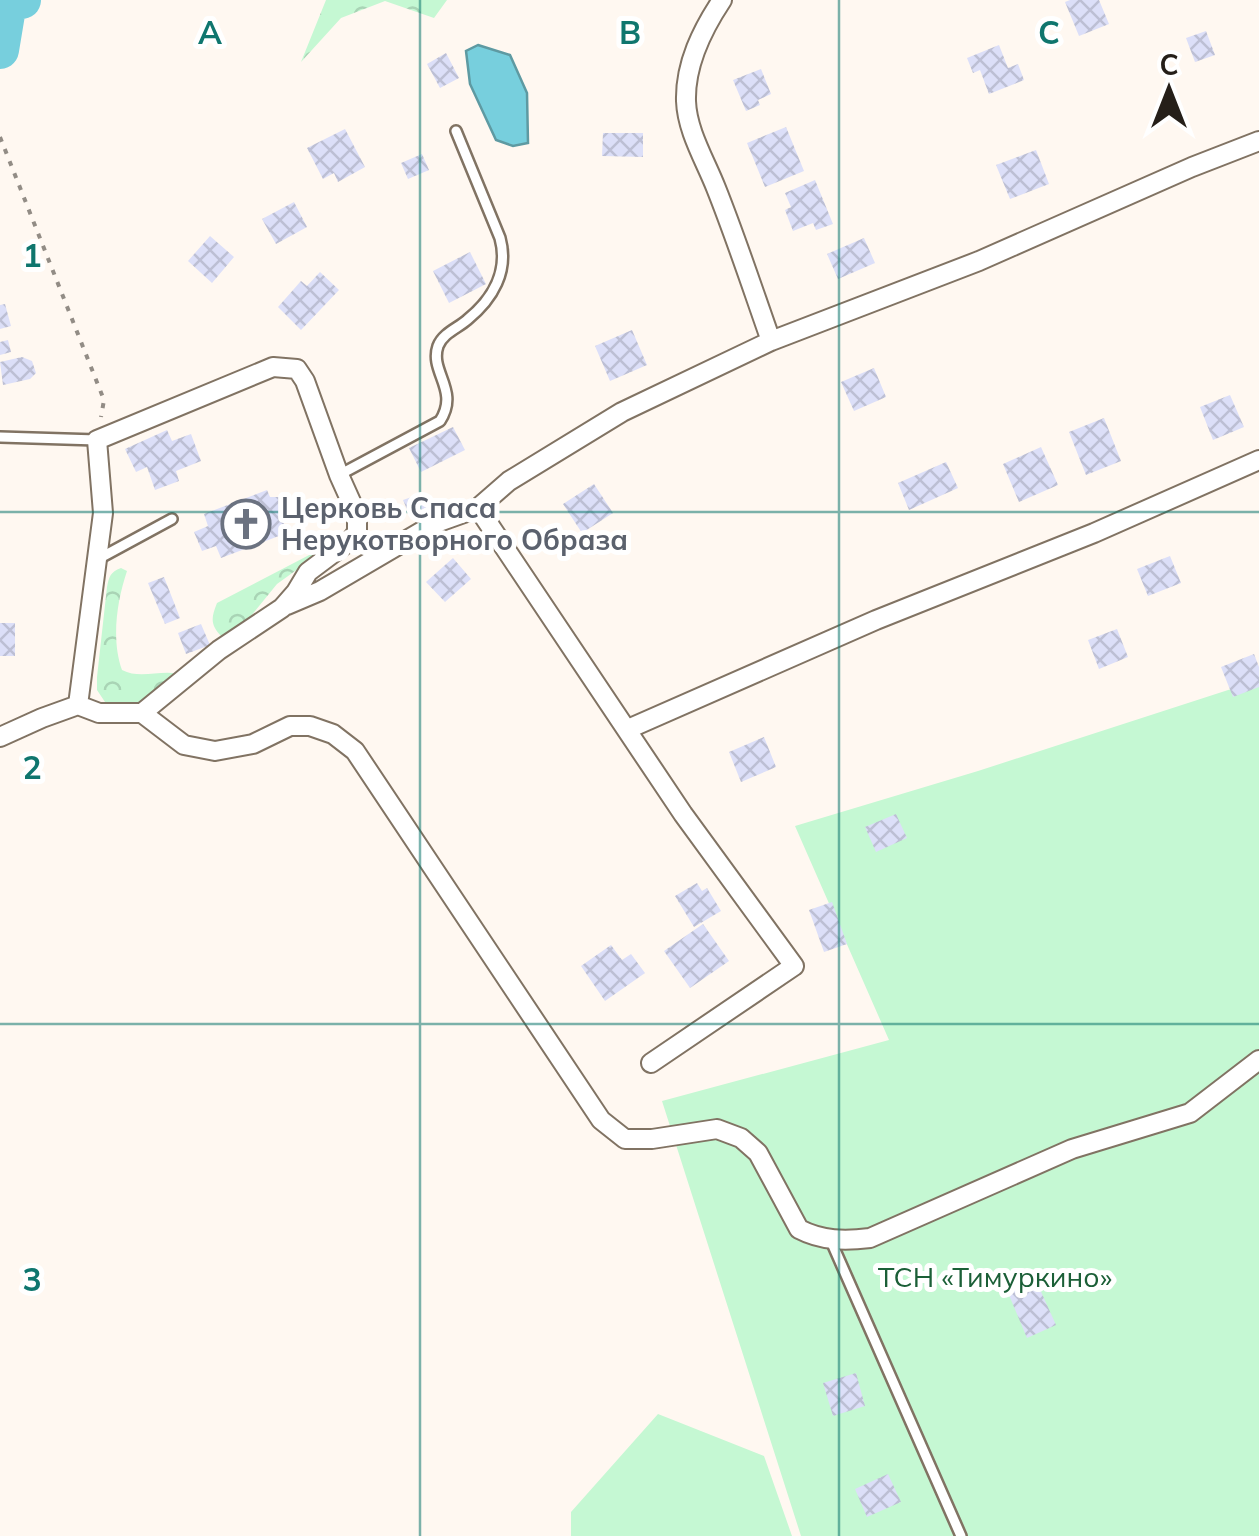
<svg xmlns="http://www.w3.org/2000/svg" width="1259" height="1536" viewBox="0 0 1259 1536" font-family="Mulish,sans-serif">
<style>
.green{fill:#c5f8d3}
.forest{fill:url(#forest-crowns)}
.water{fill:#77cfdd;stroke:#5e9aa2;stroke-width:2.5}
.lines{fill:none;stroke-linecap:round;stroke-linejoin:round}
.river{stroke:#77cfdd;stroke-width:38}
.building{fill:url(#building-cross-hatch)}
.service-casing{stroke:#817363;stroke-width:14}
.minor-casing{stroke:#817363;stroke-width:22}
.path{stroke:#928c85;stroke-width:4;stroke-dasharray:5 8;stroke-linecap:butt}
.service{stroke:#fff;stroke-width:9}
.minor{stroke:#fff;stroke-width:18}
.grid{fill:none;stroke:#0f766e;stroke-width:2.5;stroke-opacity:0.55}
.labels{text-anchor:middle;stroke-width:10;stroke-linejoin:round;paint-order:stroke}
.worship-label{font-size:28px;font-weight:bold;fill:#5b616d;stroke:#fff;text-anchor:start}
.park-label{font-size:28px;fill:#1b5f37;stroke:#fff}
.grid-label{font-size:32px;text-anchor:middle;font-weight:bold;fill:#0f766e;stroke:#fff;stroke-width:10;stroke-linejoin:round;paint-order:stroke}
</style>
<defs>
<pattern id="forest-crowns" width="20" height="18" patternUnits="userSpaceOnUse" patternTransform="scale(2.5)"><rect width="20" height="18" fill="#c5f8d3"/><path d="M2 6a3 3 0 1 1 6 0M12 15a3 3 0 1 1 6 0" fill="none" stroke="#a9d4b5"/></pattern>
<pattern id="building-cross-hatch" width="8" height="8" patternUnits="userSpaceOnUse" patternTransform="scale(2.5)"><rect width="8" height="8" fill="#dcdff8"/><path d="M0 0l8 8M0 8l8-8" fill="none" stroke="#bdbfd4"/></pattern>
</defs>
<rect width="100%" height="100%" fill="#fff8f1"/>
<!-- green -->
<path class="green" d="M1259 680V1536H801L662 1101 889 1040 795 826 978 771Z
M658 1414 764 1456 792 1536H571V1512Z"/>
<!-- forest -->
<path class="forest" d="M326 0H447L434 18 385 1 341 18 301 62Z
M338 540 277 584 238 632 222 637C210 625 211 618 217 603Z
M121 568 127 571C117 601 111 639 122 670 143 681 166 666 187 677L132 706 107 705 97 690V677L107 587C109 577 110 572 121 568Z"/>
<!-- water -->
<path class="water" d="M478 45 510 55 527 93 528 143 513 146 496 140 470 84 466 51Z"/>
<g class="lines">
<!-- river -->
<path class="river" d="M0 50 8 2 22 0"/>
</g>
<!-- building -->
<path class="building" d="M1070 0H1099L1109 24 1079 36 1065 2Z
M1206 31 1215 55 1195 62 1186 38Z
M999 45 1008 68 1018 64 1024 80 989 94 980 70 973 73 967 58Z
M446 53 459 78 440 88 427 64Z
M761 69 771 94 758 100 760 105 746 111 733 80Z
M786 127 804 171 765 187 747 143Z
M345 129 365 167 338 182 334 173 323 179 307 148Z
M603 133H643V157L602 156Z
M1036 150 1049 184 1010 199 996 165Z
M422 154 429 170 408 179 401 163Z
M815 180 833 224 816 230 813 223 793 231 785 210 791 207 785 193Z
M294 202 307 227 276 244 262 219Z
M210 236 234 257 212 283 188 261Z
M864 238 875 263 838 279 827 254Z
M470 252 486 284 449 303 433 271Z
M320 272 339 290 301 330 278 307 301 281 307 286Z
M5 304 11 326 0 329V305Z
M632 330 647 365 610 381 595 346Z
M8 340 11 352 0 355V342Z
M22 357 32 361 36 373 30 379 3 385 0 362Z
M874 368 886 397 854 411 841 382Z
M1230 395 1244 427 1213 440 1200 407Z
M1104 418 1121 461 1086 475 1069 432Z
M453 427 465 450 421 472 409 448Z
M167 430 172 441 191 434 201 461 176 471 179 481 155 490 147 467 136 472 125 449Z
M1041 447 1058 485 1019 502 1003 464Z
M946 462 958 488 909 510 898 483Z
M594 484 613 513 582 533 563 504Z
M267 490 270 497H283L291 505V517L281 526 284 534 221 558 216 546 202 551 194 532 208 526 204 514Z
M423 493 429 507 409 514 403 500Z
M1170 556 1181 583 1148 596 1137 569Z
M453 558 471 579 445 602 426 582Z
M164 577 180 618 165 624 148 583Z
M0 623H15V656H0Z
M201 624 210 645 186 654 178 633Z
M1117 629 1128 657 1099 669 1088 640Z
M1254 654 1259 667V687L1233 697 1221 667Z
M764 737 776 767 741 782 729 752Z
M896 814 907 838 876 852 865 827Z
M697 883 702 891 707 888 721 911 694 927 675 896Z
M832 902 847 944 824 952 809 910Z
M703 924 729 961 690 988 664 951Z
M611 945 622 960 631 954 645 973 605 1001 581 966Z
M1034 1276 1056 1325 1027 1338 1006 1288Z
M856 1373 865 1406 833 1416 823 1383Z
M888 1474 901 1502 867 1517 855 1489Z"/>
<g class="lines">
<!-- service casing -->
<g class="service-casing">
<path id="service" d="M0 437 97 440
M339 475 440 421C460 390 429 372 438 346 443 333 458 328 467 320 493 299 509 271 500 238L456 131
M100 558 172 519
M831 1241 961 1536"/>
</g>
<!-- minor casing -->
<g class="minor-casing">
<path id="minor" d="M722 0C702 30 685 64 686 101 687 131 705 160 716 188 736 238 753 290 771 341
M478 508 683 814 794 966 651 1063
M287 605 320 591 436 523 478 508 509 481 622 412 771 341 979 261 1192 167 1259 141
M142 713 184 745 215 751 253 744 290 726H310L333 734 355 751 601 1120 625 1139H652L717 1129 741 1138 758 1153 799 1229C822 1241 845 1241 870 1238L1072 1149 1190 1113 1259 1060
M628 729 876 620 1094 533 1259 460
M0 737 42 718 78 705 99 713H142L219 650 282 608 296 592 308 572 352 539 357 532V515L339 475 305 381 297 369 273 367 97 440 103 513 78 705"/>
</g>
<!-- path -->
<path class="path" d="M0 137 104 400 101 417"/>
<!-- service -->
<use href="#service" class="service"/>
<!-- minor -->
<use href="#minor" class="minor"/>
</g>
<!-- grid -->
<path class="grid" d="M420 0V1536M839 0V1536M0 512H1259M0 1024H1259"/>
<!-- icons -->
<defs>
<g id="church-ring" transform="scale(2.5)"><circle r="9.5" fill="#fff" stroke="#6b7280" stroke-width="1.5"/><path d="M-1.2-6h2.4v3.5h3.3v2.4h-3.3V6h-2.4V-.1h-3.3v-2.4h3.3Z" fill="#6b7280"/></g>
</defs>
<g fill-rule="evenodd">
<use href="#church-ring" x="246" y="524"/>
</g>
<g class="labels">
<!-- worship labels -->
<g class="worship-label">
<text x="281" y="518">Церковь Спаса<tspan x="281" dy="32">Нерукотворного Образа</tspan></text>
</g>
<!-- park labels -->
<g class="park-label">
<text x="995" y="1287">ТСН «Тимуркино»</text>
</g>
</g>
<g class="grid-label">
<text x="210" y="44">A</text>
<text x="630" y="44">B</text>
<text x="1049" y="44">C</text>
<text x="32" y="267">1</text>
<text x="32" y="779">2</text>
<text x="32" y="1291">3</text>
</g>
<!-- north arrow -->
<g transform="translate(1169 90)" stroke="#ffffff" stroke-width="8" paint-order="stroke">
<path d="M0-8L18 38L0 25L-18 38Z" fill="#251f19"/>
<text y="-15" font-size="28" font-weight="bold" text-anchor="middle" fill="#251f19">С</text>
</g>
</svg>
